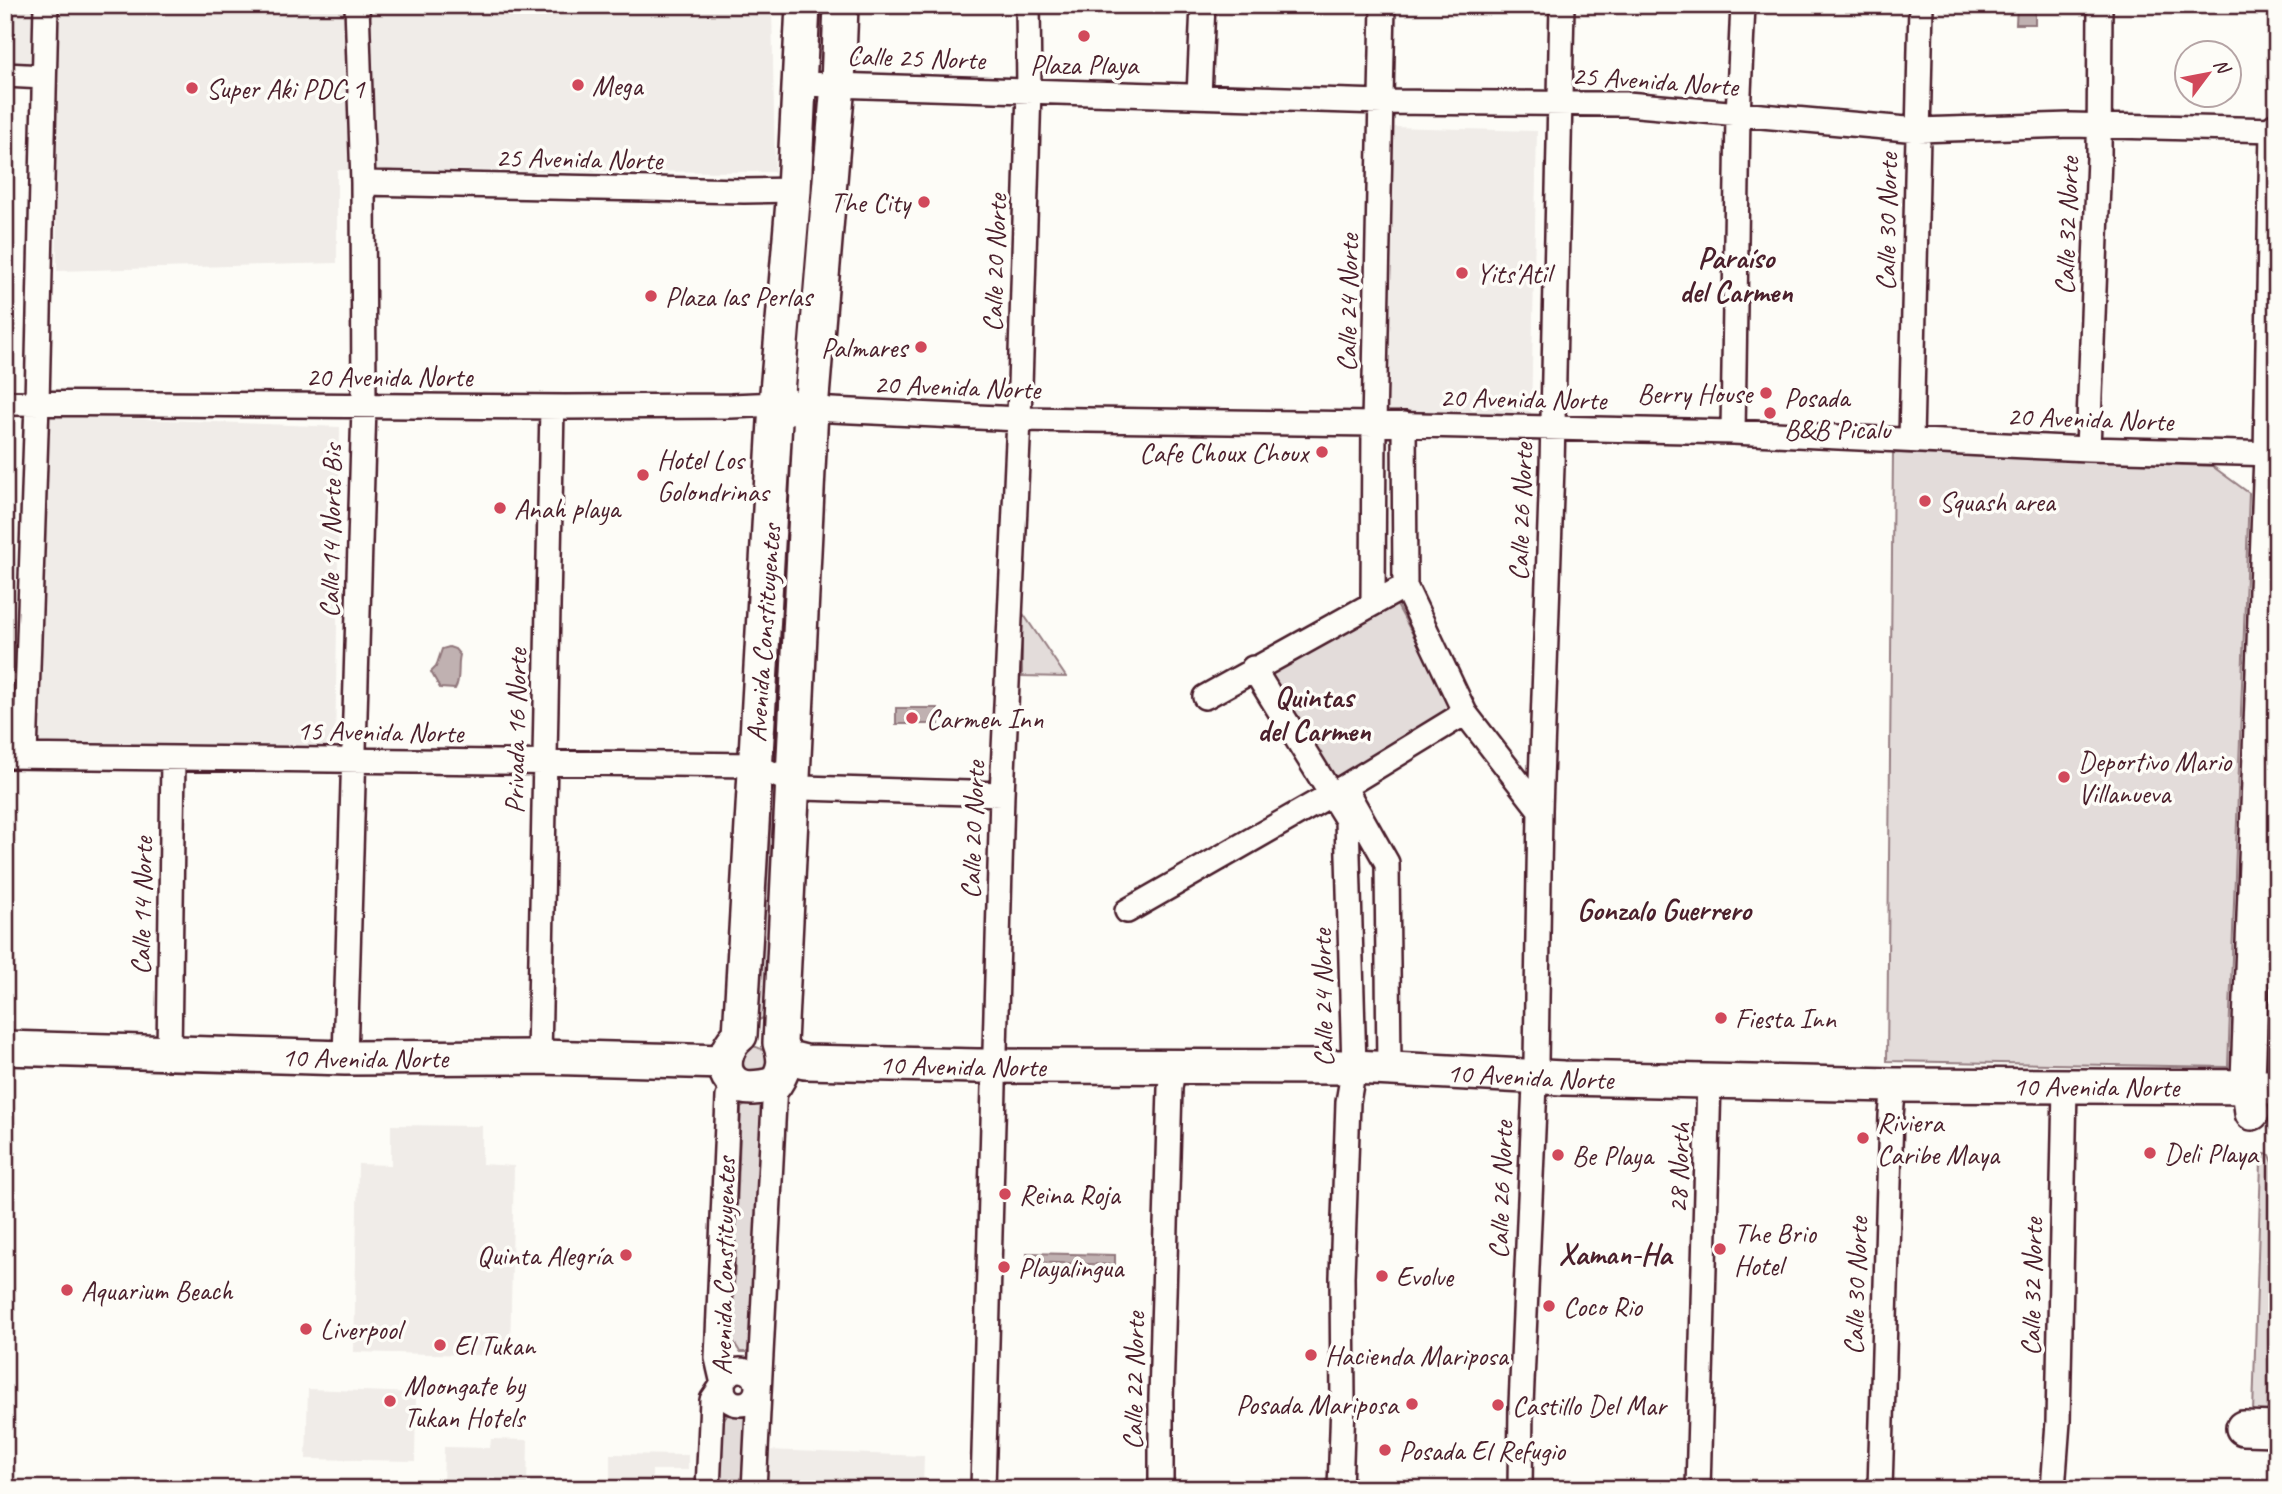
<svg xmlns="http://www.w3.org/2000/svg" width="2282" height="1494" viewBox="0 0 2282 1494" font-family="Caveat,sans-serif">
<style>
.built{fill:#f0ece8}
.green{fill:#e3dcda;stroke:#967e82;stroke-width:2}
.water{fill:#c0b1b1;stroke:#91777b;stroke-width:2}
.lines{fill:none;stroke-linecap:round;stroke-linejoin:round}
.street-casing{stroke:#4a1f2b;stroke-width:28}
.secondary-casing{stroke:#4a1f2b;stroke-width:38}
.street{stroke:#fdfcf7;stroke-width:23}
.secondary{stroke:#fdfcf7;stroke-width:33}
.poi-dot{fill:#d1495b;stroke:#fdfcf7;stroke-width:2.5}
.labels{text-anchor:middle;stroke-width:7;stroke-linejoin:round;paint-order:stroke}
.street-label{font-size:28px;fill:#4a1f2b;stroke:#fdfcf7}
.poi-label{font-size:28px;fill:#4a1f2b;stroke:#fdfcf7;text-anchor:start}
.neighbourhood-label{font-size:30px;font-weight:bold;fill:#4a1f2b;stroke:#fdfcf7}
</style>
<rect width="100%" height="100%" fill="#fdfcf7"/>
<filter id="ink" filterUnits="userSpaceOnUse"><feTurbulence type="fractalNoise" baseFrequency=".0143" numOctaves="2"/><feDisplacementMap in="SourceGraphic" scale="14" xChannelSelector="R" yChannelSelector="G"/><feConvolveMatrix kernelMatrix="1 2 1 2 8 2 1 2 1" color-interpolation-filters="sRGB"/></filter>
<g filter="url(#ink)">
<!-- built -->
<path class="built" d="M5 5H772L775 172 337 170V263L57 271 54 64 5 61Z
M1392 127 1537 131 1531 416 1386 412Z
M45 415 340 427 335 754 34 748Z
M391 1125 482 1126V1164L514 1166 510 1356 354 1352 358 1164 391 1165Z
M308 1389 416 1393 415 1461 306 1459Z
M491 1439 528 1440 527 1489H443L444 1447 490 1448Z
M767 1450 924 1456 923 1489H766Z
M610 1454 688 1455V1470H652V1489H610Z"/>
<!-- green -->
<path class="green" d="M818 101 827 108 802 384 795 389 787 383 813 107Z
M794 423 784 744 776 757 769 746 787 431Z
M1893 453 2212 466 2249 493 2228 1067 1887 1061Z
M1393 598 1455 711 1333 783 1268 668Z
M1022 612 1066 677 1022 676Z
M2271 766 2277 768V830L2268 1082H2260Z
M776 788 767 1016 759 1020 754 1016 766 798Z
M751 1046C771 1048 774 1067 757 1076L740 1068 743 1050Z
M750 1101H759L764 1111 755 1337 749 1352H740L732 1339 741 1108Z
M2265 1154 2270 1155 2274 1165 2272 1414 2253 1413 2261 1162Z
M730 1412 746 1417 742 1489H719L721 1422Z"/>
<!-- water -->
<path class="water" d="M2017 5H2035V24H2016Z
M449 647 455 649 460 655C457 666 461 680 455 689L440 688 431 672 436 667 442 649Z
M896 708H938L939 724H896Z
M1027 1253 1115 1255V1265L1027 1262Z"/>
<g class="lines">
<!-- street casing -->
<g class="street-casing">
<path id="street" d="M5 75 44 77
M801 84 1382 102 1627 104 1918 130 2071 125 2277 130
M1199 96 1203 5
M363 183 744 191 794 190
M5 403 565 407 731 406 776 404 789 400
M797 413 811 409 1019 419 1374 424 1733 432 2088 449 2277 454
M1404 424 1405 586 1465 713 1540 810
M1733 432 1738 115 1743 5
M1911 440 1921 5
M2088 449 2099 157 2100 5
M1373 602 1374 424 1383 5
M1253 668 1347 820 1354 1067 1348 1102 1342 1277 1343 1403 1340 1489
M1205 697 1405 586
M5 756 755 765 803 788 1002 794
M25 756 37 403 46 5
M1348 794 1387 863 1389 1068
M1127 911 1344 787 1465 713
M169 1054 173 759
M539 1057 552 407
M345 1058 364 406 363 183 357 5
M723 1387a17 17 0 1 1 34 0a17 17 0 1 1-34 0Z
M708 1489 712 1400 723 1384 717 1358 727 1124 728 1097 736 1084
M754 1489 775 1084
M983 1489 1002 794 1019 419 1029 90 1028 5
M1161 1489V1398L1170 1088 1174 1066
M1520 1489 1521 1405 1536 1062 1540 810 1552 466 1562 5
M1698 1489 1709 1081
M1880 1489 1891 1115 1894 1085
M2053 1489 2058 1422 2065 1087"/>
</g>
<!-- secondary casing -->
<g class="secondary-casing">
<g id="secondary">
<path d="M803 5 794 190 776 404 740 1035C726 1046 717 1072 736 1084 747 1091 763 1087 775 1084 785 1069 786 1060 780 1043L811 409 838 84 841 5"/>
<path id="s1" d="M5 1048 345 1058 539 1057 725 1062"/>
<path id="s2" d="M785 1057 805 1062 977 1066 1354 1067 1563 1078 1894 1085 2277 1087"/>
<path d="M2252 1113 2248 1079 2271 454 2277 130"/>
<path d="M2243 1428 2277 1429"/>
</g>
</g>
<!-- street -->
<use href="#street" class="street"/>
<!-- secondary -->
<use href="#secondary" class="secondary"/>
</g>
</g>
<!-- markers -->
<g class="poi-dot">
<circle cx="1084" cy="36" r="7"/>
<circle cx="578" cy="85" r="7"/>
<circle cx="192" cy="88" r="7"/>
<circle cx="924" cy="202" r="7"/>
<circle cx="1462" cy="273" r="7"/>
<circle cx="651" cy="296" r="7"/>
<circle cx="921" cy="347" r="7"/>
<circle cx="1766" cy="393" r="7"/>
<circle cx="1770" cy="413" r="7"/>
<circle cx="1322" cy="452" r="7"/>
<circle cx="643" cy="475" r="7"/>
<circle cx="1925" cy="501" r="7"/>
<circle cx="500" cy="508" r="7"/>
<circle cx="912" cy="718" r="7"/>
<circle cx="2064" cy="777" r="7"/>
<circle cx="1721" cy="1018" r="7"/>
<circle cx="1863" cy="1138" r="7"/>
<circle cx="2150" cy="1153" r="7"/>
<circle cx="1558" cy="1155" r="7"/>
<circle cx="1005" cy="1194" r="7"/>
<circle cx="1720" cy="1249" r="7"/>
<circle cx="626" cy="1255" r="7"/>
<circle cx="1004" cy="1267" r="7"/>
<circle cx="1382" cy="1276" r="7"/>
<circle cx="67" cy="1290" r="7"/>
<circle cx="1549" cy="1306" r="7"/>
<circle cx="306" cy="1329" r="7"/>
<circle cx="440" cy="1345" r="7"/>
<circle cx="1311" cy="1355" r="7"/>
<circle cx="390" cy="1401" r="7"/>
<circle cx="1412" cy="1404" r="7"/>
<circle cx="1498" cy="1405" r="7"/>
<circle cx="1385" cy="1450" r="7"/>
</g>
<g class="labels">
<!-- street labels -->
<g class="street-label">
<text transform="translate(916 57) rotate(2)" y="10">Calle 25 Norte</text>
<text transform="translate(1655 80) rotate(4)" y="10">25 Avenida Norte</text>
<text transform="translate(579 158) rotate(1)" y="10">25 Avenida Norte</text>
<text transform="translate(1886 222) rotate(-89)" y="10">Calle 30 Norte</text>
<text transform="translate(2066 226) rotate(-88)" y="10">Calle 32 Norte</text>
<text transform="translate(994 263) rotate(-88)" y="10">Calle 20 Norte</text>
<text transform="translate(1347 303) rotate(-89)" y="10">Calle 24 Norte</text>
<text x="389" y="386">20 Avenida Norte</text>
<text transform="translate(957 386) rotate(2)" y="10">20 Avenida Norte</text>
<text transform="translate(1523 398) rotate(1)" y="10">20 Avenida Norte</text>
<text transform="translate(2090 418) rotate(2)" y="10">20 Avenida Norte</text>
<text transform="translate(1520 512) rotate(-88)" y="10">Calle 26 Norte</text>
<text transform="translate(330 531) rotate(-89)" y="10">Calle 14 Norte Bis</text>
<text transform="translate(763 633) rotate(-86)" y="10">Avenida Constituyentes</text>
<text transform="translate(380 731) rotate(1)" y="10">15 Avenida Norte</text>
<text transform="translate(515 731) rotate(-89)" y="10">Privada 16 Norte</text>
<text transform="translate(972 830) rotate(-88)" y="10">Calle 20 Norte</text>
<text transform="translate(141 906) rotate(-89)" y="10">Calle 14 Norte</text>
<text transform="translate(1322 998) rotate(-91)" y="10">Calle 24 Norte</text>
<text dy="10" stroke="none"><textPath href="#s1" startOffset="360">10 Avenida Norte</textPath></text>
<text dy="10" stroke="none"><textPath href="#s2" startOffset="178">10 Avenida Norte</textPath></text>
<text dy="10" stroke="none"><textPath href="#s2" startOffset="746">10 Avenida Norte</textPath></text>
<text dy="10" stroke="none"><textPath href="#s2" startOffset="1312">10 Avenida Norte</textPath></text>
<text transform="translate(1678 1168) rotate(-88)" y="10">28 North</text>
<text transform="translate(1500 1190) rotate(-88)" y="10">Calle 26 Norte</text>
<text transform="translate(723 1266) rotate(-89)" y="10">Avenida Constituyentes</text>
<text transform="translate(1855 1286) rotate(-88)" y="10">Calle 30 Norte</text>
<text transform="translate(2031 1287) rotate(-89)" y="10">Calle 32 Norte</text>
<text transform="translate(1133 1381) rotate(-89)" y="10">Calle 22 Norte</text>
</g>
<!-- poi labels -->
<g class="poi-label">
<text x="1084" y="74" text-anchor="middle">Plaza Playa</text>
<text x="592" y="95">Mega</text>
<text x="206" y="98">Super Aki PDC 1</text>
<text x="910" y="212" text-anchor="end">The City</text>
<text x="1476" y="283">Yits'Atil</text>
<text x="665" y="306">Plaza las Perlas</text>
<text x="907" y="357" text-anchor="end">Palmares</text>
<text x="1752" y="403" text-anchor="end">Berry House</text>
<text x="1784" y="407">Posada<tspan x="1784" dy="32">B&amp;B Picalu</tspan></text>
<text x="1308" y="462" text-anchor="end">Cafe Choux Choux</text>
<text x="657" y="469">Hotel Los<tspan x="657" dy="32">Golondrinas</tspan></text>
<text x="1939" y="511">Squash area</text>
<text x="514" y="518">Anah playa</text>
<text x="926" y="728">Carmen Inn</text>
<text x="2078" y="771">Deportivo Mario<tspan x="2078" dy="32">Villanueva</tspan></text>
<text x="1735" y="1028">Fiesta Inn</text>
<text x="1877" y="1132">Riviera<tspan x="1877" dy="32">Caribe Maya</tspan></text>
<text x="2164" y="1163">Deli Playa</text>
<text x="1572" y="1165">Be Playa</text>
<text x="1019" y="1204">Reina Roja</text>
<text x="1734" y="1243">The Brio<tspan x="1734" dy="32">Hotel</tspan></text>
<text x="612" y="1265" text-anchor="end">Quinta Alegría</text>
<text x="1018" y="1277">Playalingua</text>
<text x="1396" y="1286">Evolve</text>
<text x="81" y="1300">Aquarium Beach</text>
<text x="1563" y="1316">Coco Rio</text>
<text x="320" y="1339">Liverpool</text>
<text x="454" y="1355">El Tukan</text>
<text x="1325" y="1365">Hacienda Mariposa</text>
<text x="404" y="1395">Moongate by<tspan x="404" dy="32">Tukan Hotels</tspan></text>
<text x="1398" y="1414" text-anchor="end">Posada Mariposa</text>
<text x="1512" y="1415">Castillo Del Mar</text>
<text x="1399" y="1460">Posada El Refugio</text>
</g>
<!-- neighbourhood labels -->
<g class="neighbourhood-label">
<text x="1736" y="268">Paraíso<tspan x="1736" dy="34">del Carmen</tspan></text>
<text x="1314" y="707">Quintas<tspan x="1314" dy="34">del Carmen</tspan></text>
<text x="1664" y="920">Gonzalo Guerrero</text>
<text x="1615" y="1264">Xaman-Ha</text>
</g>
</g>
<!-- margin -->
<rect width="2282" height="1494" fill="none" stroke="#fdfcf7" stroke-width="28"/>
<rect x="14" y="14" width="2254" height="1466" fill="none" stroke="#4a1f2b" stroke-width="2.5" filter="url(#ink)"/>
<!-- north arrow -->
<g transform="translate(2208 74) rotate(58)"><circle r="33" fill="#fdfcf7" stroke="#b5a4a5" stroke-width="2"/>
<path d="M0-5L12 26L0 18L-12 26Z" fill="#d1495b"/>
<text y="-10" font-size="19" font-weight="bold" text-anchor="middle" fill="#4a1f2b">N</text>
</g>
</svg>
